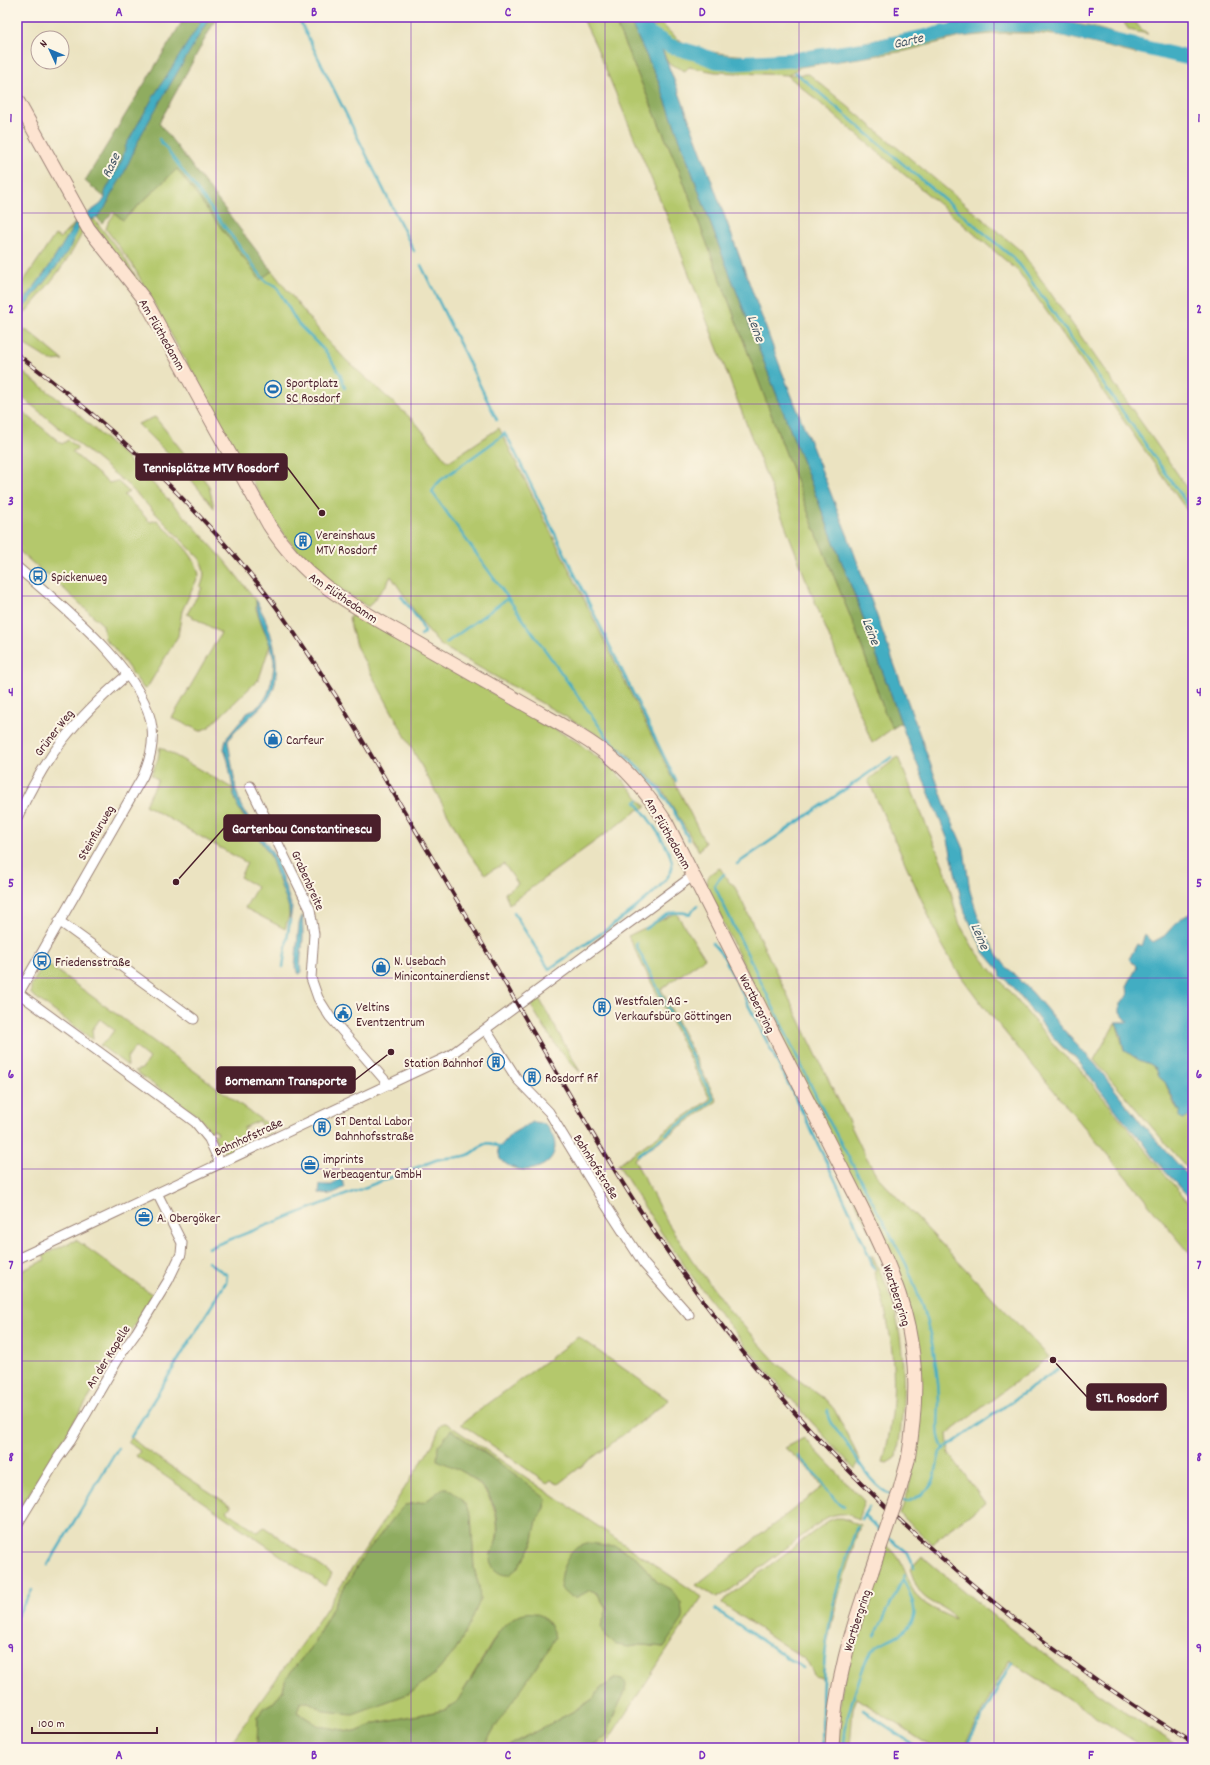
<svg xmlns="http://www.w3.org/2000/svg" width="1210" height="1765" viewBox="0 0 1210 1765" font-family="Dekko,sans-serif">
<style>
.green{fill:#b4c86c;stroke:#7f744c;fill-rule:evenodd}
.forest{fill:#8fac60;stroke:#6c6646}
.water{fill:#43adc2;stroke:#466676}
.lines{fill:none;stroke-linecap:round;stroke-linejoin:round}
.stream{stroke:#43adc2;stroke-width:2.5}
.river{stroke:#43adc2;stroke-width:15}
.minor-casing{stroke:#9a8176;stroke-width:11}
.secondary-casing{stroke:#9a8176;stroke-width:15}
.minor{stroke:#fff;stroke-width:9}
.secondary{stroke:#fde4d1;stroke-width:13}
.rail-casing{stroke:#4a1f2b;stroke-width:4}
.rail{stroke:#fcf5e5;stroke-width:2.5;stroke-dasharray:8;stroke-linecap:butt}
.secondary-bridge-casing{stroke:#9a8176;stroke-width:15;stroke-linecap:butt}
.secondary-bridge{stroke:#fde4d1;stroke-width:13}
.grid{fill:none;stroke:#7b2cbf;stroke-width:1;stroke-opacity:0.55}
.labels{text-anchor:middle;stroke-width:4;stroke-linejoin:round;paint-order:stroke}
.street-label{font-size:13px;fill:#4a1f2b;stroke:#fcf5e5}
.poi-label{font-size:13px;fill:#4a1f2b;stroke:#fcf5e5;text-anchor:start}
.water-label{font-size:14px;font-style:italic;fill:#475867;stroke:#fcf5e5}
.leader{fill:none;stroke:#4a1f2b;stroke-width:1.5}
.callout-dot{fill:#4a1f2b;stroke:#fcf5e5;stroke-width:1.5}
.callout{fill:#4a1f2b;stroke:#4a1f2b;stroke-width:1.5}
.callout-label{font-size:14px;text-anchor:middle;font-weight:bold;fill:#fff}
.neatline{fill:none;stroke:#7b2cbf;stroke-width:1.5}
.grid-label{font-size:13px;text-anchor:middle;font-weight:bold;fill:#7b2cbf}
</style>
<rect width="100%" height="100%" fill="#fcf5e5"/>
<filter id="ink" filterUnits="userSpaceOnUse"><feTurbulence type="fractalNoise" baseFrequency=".025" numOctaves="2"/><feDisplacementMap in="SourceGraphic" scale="8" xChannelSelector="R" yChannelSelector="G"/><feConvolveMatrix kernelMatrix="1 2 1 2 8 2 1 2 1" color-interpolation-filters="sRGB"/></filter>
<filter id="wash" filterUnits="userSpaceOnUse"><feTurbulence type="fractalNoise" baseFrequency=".012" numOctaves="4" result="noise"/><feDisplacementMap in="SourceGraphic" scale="16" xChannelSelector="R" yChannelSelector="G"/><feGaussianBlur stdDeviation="0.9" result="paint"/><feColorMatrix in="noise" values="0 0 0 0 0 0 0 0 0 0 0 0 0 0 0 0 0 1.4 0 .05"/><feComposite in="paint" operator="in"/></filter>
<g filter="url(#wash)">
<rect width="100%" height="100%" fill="#ebe3c1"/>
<!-- green -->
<path class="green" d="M582 17H613L680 172 811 520 855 628 885 713 893 728 872 743 805 577 666 214 596 46Z
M1120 17H1132L1139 27 1148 34 1129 30Z
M1014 19 1060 21 1092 27 1140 41 1136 54 1063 36 1034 33H1002L960 37 905 51 800 67 788 75 809 74 1021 251 1193 496V519L1018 271 787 75 715 72 689 67 685 71 668 63 653 27 662 24C670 32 678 41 688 45 758 72 861 41 933 29 960 24 987 21 1014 19Z
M177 169 260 279 272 271 325 338 347 361 416 423 448 462 499 428 705 843 699 851 662 789 622 749 440 645 428 631 391 576 387 584 368 607C327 581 303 562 275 522L132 264 106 229 108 223 115 213 123 220Z
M94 219 122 254 148 297 90 221Z
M77 221 49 267 24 301 17 307V291L55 235 60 238Z
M80 225 83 231C69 262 40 296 17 322V314L27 304Z
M17 325 32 334 63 360 51 361 17 340Z
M17 368 74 411 127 458 135 468 136 466 190 522 224 560 256 600V609L270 645 259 679 209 727 200 731 172 718 221 633 187 614 202 588 200 587C206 577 204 569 200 559L128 485 17 393Z
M17 407 62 444 68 440 78 448 72 452 109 483 117 481 129 492 124 495 126 497 150 522 157 520C172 536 195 552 199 575L182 611 178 636 147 688 144 689 114 648 105 639 103 625 50 576 46 573 45 574 17 549Z
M155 417 183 452 209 486 214 508 181 467 138 424Z
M355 613 577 742 615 771 646 807 638 810 509 904 505 893 518 884 504 864 485 874 469 853 356 646 349 619 351 615Z
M160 747 232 788 241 813 270 855 289 908V915L285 929 245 908 257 887 240 877 247 863 145 805 158 780 151 775 158 759Z
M898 757 945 870 959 923 974 949 1061 1053 1081 1070 1193 1209V1257L983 1006 957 971 940 941 868 780Z
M720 868 729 882 734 885 863 1151 877 1176 1049 1357 947 1434 949 1453 985 1503 936 1540 932 1544 900 1514 907 1495 914 1464 915 1439 910 1317 707 888C706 876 710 873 720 868Z
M676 913 705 958 661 989 717 1101 634 1159 666 1220 692 1260 730 1311 775 1361 793 1376 826 1400 834 1409 860 1460 855 1469C766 1375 684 1276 618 1164L710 1099 628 936Z
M45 962 275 1130 266 1135 259 1121 243 1128 250 1143 228 1153 222 1151 213 1135 217 1134 215 1129 211 1131 199 1117 135 1071 142 1069 149 1058 135 1047 127 1058 128 1066 100 1045 107 1040 114 1030 100 1019 92 1030 93 1040 31 994V986Z
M539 998 580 1072C558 1052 545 1029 530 1004Z
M1116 1022 1124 1050 1139 1060 1150 1064 1156 1068 1159 1077 1165 1082 1175 1106 1180 1110 1183 1119 1193 1115V1175L1094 1060Z
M76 1240 153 1295 22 1505 17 1501V1273L45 1260 43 1255Z
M873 1256C877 1266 882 1275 886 1284 908 1339 906 1400 897 1457L887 1463 883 1462C900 1399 896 1334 874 1273L876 1270 871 1257Z
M578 1337 669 1400 558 1484 551 1480 547 1483 461 1424Z
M444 1423H446L702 1597 603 1748H586L595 1745 607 1735 613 1717 625 1692 622 1679 617 1678 601 1688 593 1699 574 1711 505 1748H483L495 1727 519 1615 509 1621 499 1631 458 1700 452 1706 445 1710 376 1723 356 1732 319 1726 297 1712 300 1703C307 1701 311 1701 316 1707L384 1702 408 1694 435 1674 456 1650 479 1587 474 1568 471 1514 443 1488 425 1502 405 1505 368 1550 338 1597 314 1643 286 1678 283 1690 274 1702 263 1708 258 1717 257 1748H227L320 1618 421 1463 433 1444 440 1426ZM476 1446 546 1499 545 1508 537 1520 532 1545 491 1554C493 1549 497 1542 497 1537 500 1507 485 1484 460 1470ZM575 1549 636 1557 657 1582 671 1589 664 1647 642 1645 629 1647 597 1593 590 1590 577 1597 570 1596 561 1573Z
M132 1438 146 1450 231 1506 227 1511 258 1532 264 1527 332 1574 325 1586 136 1456 140 1451 128 1442Z
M804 1438 864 1501 858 1519C847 1513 838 1512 826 1518L729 1591 717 1598 696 1585 822 1487 812 1472 785 1448Z
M835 1518H842L860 1525C844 1576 828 1625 822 1678L815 1676 808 1663 803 1658 722 1604 723 1601 828 1521Z
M887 1546C904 1558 906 1577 915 1594 921 1604 945 1615 955 1619 948 1609 937 1606 927 1599 917 1592 914 1580 910 1569L922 1556C1005 1627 1089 1692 1182 1748H1145L1014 1664 1010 1659 963 1748H933L857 1698 853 1708 850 1748H836L842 1685 875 1575 878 1576Z"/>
<!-- forest -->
<path class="forest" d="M185 17H217L159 123 272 271 260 280 177 169 123 220 113 212 102 224 97 217 109 201 85 181Z
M613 17H628L658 80 720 249 860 609 901 723 893 728 885 713 855 628 811 520 680 172Z
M451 1430 519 1477 546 1499 545 1508 537 1520 532 1545 519 1567 509 1575C503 1575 500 1574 495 1570 484 1559 495 1550 497 1538 499 1532 497 1511 494 1505 481 1478 463 1471 437 1460L438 1446Z
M443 1488H447L462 1499 471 1514 474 1568 479 1587 480 1600 470 1624 456 1650 435 1674 408 1694 353 1714 323 1711 312 1703 306 1701 300 1703 297 1712 319 1726 356 1732 376 1723 445 1710 452 1706 458 1700C468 1684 478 1667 488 1651 494 1641 499 1628 509 1621 530 1604 548 1614 555 1637L548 1650 495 1727 483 1748H257L258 1717 263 1708 274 1702 283 1690 286 1678 314 1643 338 1597 368 1550 400 1510 405 1505 425 1502Z
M589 1543 615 1546 636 1557 657 1582 671 1589 681 1603 683 1619 664 1647 642 1645 629 1647 616 1645 606 1637 601 1626 607 1609 597 1593 590 1590C586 1592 581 1596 576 1597 571 1597 569 1596 565 1593 553 1584 566 1557 575 1549 579 1546 585 1545 589 1543Z
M617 1678 622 1679 626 1683 625 1692 613 1717 607 1735 595 1745 586 1748H505L574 1711 593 1699 601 1688Z"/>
<!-- water -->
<path class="water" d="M204 17H210L154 112 141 135 123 175 111 195 105 208 97 217 80 225 68 252 27 304 17 314V307L24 301 49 267 77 221 101 204 105 198V192L122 160 126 145 155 94Z
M628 17H646L653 27 680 95 781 369 849 539 947 810 964 849 970 891 981 926 993 948 1004 964 1032 992 1075 1043 1095 1064 1141 1123 1193 1181V1202L1155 1159 1143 1142 1128 1126 1075 1057 1068 1053 1052 1036 1006 979 1001 977 1000 971 984 952 965 912 961 899 948 840 905 734 860 609 720 249 658 80Z
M256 600C259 603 258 605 260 608 261 611 263 614 264 616 275 641 284 678 267 701L233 733 228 741 236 790 241 806 276 858 292 908 290 922 289 908 270 855 238 807 234 795 228 761 224 749 226 739 249 711C260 708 268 697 270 686 272 679 274 670 274 662 272 640 257 621 256 600Z
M1193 912V1115L1183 1119 1180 1117V1110H1178L1170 1092 1165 1082 1159 1077 1156 1068 1150 1064 1139 1060 1124 1050 1121 1035 1116 1022H1128L1120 1012V1003L1128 996 1127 986 1137 967 1129 959 1137 944 1141 946 1145 934 1153 942 1164 936 1180 919Z
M302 916H303C302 923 303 928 303 935 303 948 299 960 301 973L299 974 295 967 299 924Z
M532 1122C540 1122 546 1124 550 1131 570 1162 524 1184 500 1159L498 1149 511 1134Z
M339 1179 343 1182 345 1187C336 1192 329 1197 319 1193L320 1185H332Z"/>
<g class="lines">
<!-- stream -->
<path class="stream" d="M298 17 414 251
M795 72 1011 256 1020 265 1193 512
M159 139 266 282 276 286 298 324 326 352 340 374 345 388
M421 265 497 420
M401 596 418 619 425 632 421 635
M508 598 607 737 660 790 676 815 689 840
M446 643 508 598 432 492 436 485 441 480 502 436 504 433 510 442 676 781
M737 864 892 757
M724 874 714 885 821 1106 906 1264C925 1308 938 1353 939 1401 939 1416 935 1437 944 1449
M514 913 549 969C572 953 668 892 672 868 675 852 646 815 636 802L639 800
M645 929C664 917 667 909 690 914L697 906
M637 943 636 945 713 1098V1100L666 1134
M712 943 724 957 805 1117 853 1218 874 1269
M283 967 290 920
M638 1155 663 1137
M208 1248 436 1160C446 1157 455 1158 465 1156 481 1153 480 1135 501 1148
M828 1410C825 1421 839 1432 845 1441 859 1461 870 1486 893 1496
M131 1437 226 1282 227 1275 208 1262
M798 1456 819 1478 834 1499 844 1506
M902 1500 908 1502C939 1485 932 1484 940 1452L1058 1369
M864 1515 881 1532
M861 1519 869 1507
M889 1538 907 1552 914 1567
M48 1565 118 1448
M715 1609 803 1668
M17 1616 32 1590
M875 1636 905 1575
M863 1710 918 1748
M823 1748C820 1692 824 1633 840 1579 845 1561 851 1544 857 1527
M844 1748C844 1722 853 1698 861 1674 864 1668 865 1660 869 1654 872 1648 882 1643 888 1640 924 1625 917 1608 903 1579
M965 1748 1012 1662"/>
<!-- river -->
<path class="river" d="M650 34 670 46 698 54 716 61 735 63 793 60 867 49 956 30 998 24 1047 25 1193 59"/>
</g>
</g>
<g filter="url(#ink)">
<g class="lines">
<!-- minor casing -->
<g class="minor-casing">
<path id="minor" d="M17 567C58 603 146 672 152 728 154 745 150 760 143 776L17 996
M250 786 310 909 314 934 311 978 318 998 330 1017 389 1085
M17 818C46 755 74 720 127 675
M59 921 194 1019
M17 992 195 1122 209 1139 220 1163
M486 1030 517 1079 549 1112 600 1196 644 1264 689 1315
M17 1259 449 1056 694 875
M17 1525 58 1458 71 1440 123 1351 136 1333 168 1281 181 1254 182 1243 157 1193"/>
</g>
<!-- secondary casing -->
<g class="secondary-casing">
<path id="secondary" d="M17 100 88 228 145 300 269 525C303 578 344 601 397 631 440 656 483 680 526 705 556 722 588 738 614 760 635 778 651 799 666 822L861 1206C883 1251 905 1297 912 1348 918 1385 914 1424 908 1460
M832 1748C834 1685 851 1631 872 1571"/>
</g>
<!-- minor -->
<use href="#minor" class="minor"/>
<!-- secondary -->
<use href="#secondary" class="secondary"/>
<!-- rail casing -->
<g class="rail-casing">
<path id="rail" d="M17 354C109 423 193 501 264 591 290 624 313 661 336 696 398 801 461 905 521 1011 573 1101 624 1191 684 1275 820 1464 994 1621 1193 1743"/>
</g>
<!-- rail -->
<use href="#rail" class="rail"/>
<!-- secondary-bridge casing -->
<g class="secondary-bridge-casing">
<path id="secondary-bridge" d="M872 1571 900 1489 908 1460"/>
</g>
<!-- secondary-bridge -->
<use href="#secondary-bridge" class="secondary-bridge"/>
</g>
</g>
<!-- grid -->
<path class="grid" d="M216 17V1748M411 17V1748M605 17V1748M799 17V1748M994 17V1748M17 213H1193M17 404H1193M17 596H1193M17 787H1193M17 978H1193M17 1169H1193M17 1361H1193M17 1552H1193"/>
<!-- icons -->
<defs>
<g id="stadium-ring" transform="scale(0.9)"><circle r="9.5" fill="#fcf5e5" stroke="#1f6fb2" stroke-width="1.5"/><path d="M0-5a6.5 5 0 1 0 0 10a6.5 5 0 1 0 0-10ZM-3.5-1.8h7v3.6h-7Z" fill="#1f6fb2"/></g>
<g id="building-ring" transform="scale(0.9)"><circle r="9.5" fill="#fcf5e5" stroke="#1f6fb2" stroke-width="1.5"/><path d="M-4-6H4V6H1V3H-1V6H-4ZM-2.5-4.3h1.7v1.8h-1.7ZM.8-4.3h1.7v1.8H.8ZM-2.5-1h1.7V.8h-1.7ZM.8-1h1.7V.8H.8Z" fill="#1f6fb2"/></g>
<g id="bus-ring" transform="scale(0.9)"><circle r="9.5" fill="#fcf5e5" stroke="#1f6fb2" stroke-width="1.5"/><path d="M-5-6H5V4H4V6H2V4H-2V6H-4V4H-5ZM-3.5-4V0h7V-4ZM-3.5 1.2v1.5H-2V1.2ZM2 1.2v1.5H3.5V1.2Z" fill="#1f6fb2"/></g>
<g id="shop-ring" transform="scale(0.9)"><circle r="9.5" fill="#fcf5e5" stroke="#1f6fb2" stroke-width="1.5"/><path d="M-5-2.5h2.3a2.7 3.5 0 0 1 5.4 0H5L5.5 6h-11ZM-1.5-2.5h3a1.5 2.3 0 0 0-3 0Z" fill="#1f6fb2"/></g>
<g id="civic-ring" transform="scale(0.9)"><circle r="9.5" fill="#fcf5e5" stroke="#1f6fb2" stroke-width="1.5"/><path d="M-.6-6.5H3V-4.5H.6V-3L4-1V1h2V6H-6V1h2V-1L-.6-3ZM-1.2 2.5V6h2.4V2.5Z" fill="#1f6fb2"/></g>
<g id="office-ring" transform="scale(0.9)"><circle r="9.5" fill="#fcf5e5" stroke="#1f6fb2" stroke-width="1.5"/><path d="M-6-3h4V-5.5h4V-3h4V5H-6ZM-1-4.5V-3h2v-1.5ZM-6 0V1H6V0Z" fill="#1f6fb2"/></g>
</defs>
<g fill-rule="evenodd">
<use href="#stadium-ring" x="273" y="389"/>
<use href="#building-ring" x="303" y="541"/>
<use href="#bus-ring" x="38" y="576"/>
<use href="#shop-ring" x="273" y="739"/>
<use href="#bus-ring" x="42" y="961"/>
<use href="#shop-ring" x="381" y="967"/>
<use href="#building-ring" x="602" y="1007"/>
<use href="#civic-ring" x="343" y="1013"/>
<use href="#building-ring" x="496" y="1062"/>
<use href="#building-ring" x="532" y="1077"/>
<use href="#building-ring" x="322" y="1127"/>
<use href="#office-ring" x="310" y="1165"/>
<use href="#office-ring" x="144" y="1217"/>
</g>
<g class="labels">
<!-- street labels -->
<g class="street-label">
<text transform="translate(163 334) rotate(60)" y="5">Am Flüthedamm</text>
<text transform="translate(344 597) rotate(34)" y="5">Am Flüthedamm</text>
<text transform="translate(53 732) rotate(-52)" y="5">Grüner Weg</text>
<text transform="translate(95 832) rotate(-60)" y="5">Steinflurweg</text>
<text transform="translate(669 833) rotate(60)" y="5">Am Flüthedamm</text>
<text transform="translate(309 880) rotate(66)" y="5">Grabenbreite</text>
<text transform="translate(758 1003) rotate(63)" y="5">Wartbergring</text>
<text transform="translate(248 1136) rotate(-25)" y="5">Bahnhofstraße</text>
<text transform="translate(597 1166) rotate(58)" y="5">Bahnhofstraße</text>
<text transform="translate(898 1295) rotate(72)" y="5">Wartbergring</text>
<text transform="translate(107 1356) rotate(-58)" y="5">An der Kapelle</text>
<text transform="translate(856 1620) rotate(-72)" y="5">Wartbergring</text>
</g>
<!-- poi labels -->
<g class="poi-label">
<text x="286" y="387">Sportplatz<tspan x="286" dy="15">SC Rosdorf</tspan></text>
<text x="316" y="539">Vereinshaus<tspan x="316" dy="15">MTV Rosdorf</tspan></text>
<text x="51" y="581">Spickenweg</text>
<text x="286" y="744">Carfeur</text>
<text x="394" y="965">N. Usebach<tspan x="394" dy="15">Minicontainerdienst</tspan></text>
<text x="55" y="966">Friedensstraße</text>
<text x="615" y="1005">Westfalen AG -<tspan x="615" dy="15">Verkaufsbüro Göttingen</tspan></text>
<text x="356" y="1011">Veltins<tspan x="356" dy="15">Eventzentrum</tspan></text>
<text x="483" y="1067" text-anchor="end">Station Bahnhof</text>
<text x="545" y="1082">Rosdorf Rf</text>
<text x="335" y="1125">ST Dental Labor<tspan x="335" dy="15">Bahnhofsstraße</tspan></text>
<text x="323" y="1163">imprints<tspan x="323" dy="15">Werbeagentur GmbH</tspan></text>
<text x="157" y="1222">A. Obergöker</text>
</g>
<!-- water labels -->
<g class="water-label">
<text transform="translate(908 40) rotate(-13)" y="5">Garte</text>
<text transform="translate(110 165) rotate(-64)" y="5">Rase</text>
<text transform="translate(757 328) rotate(70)" y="5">Leine</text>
<text transform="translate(872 631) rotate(69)" y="5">Leine</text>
<text transform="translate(981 936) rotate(67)" y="5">Leine</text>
</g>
</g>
<!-- callouts -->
<path class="leader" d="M322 513L287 467M176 882L224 828M391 1052L355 1080M1053 1360L1087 1397"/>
<g class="callout-dot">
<circle cx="322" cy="513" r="4"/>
<circle cx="176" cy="882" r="4"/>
<circle cx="391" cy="1052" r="4"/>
<circle cx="1053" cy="1360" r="4"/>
</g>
<g class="callout">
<rect x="136" y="454" width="151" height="26" rx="4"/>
<rect x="224" y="815" width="156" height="26" rx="4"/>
<rect x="217" y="1067" width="138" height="26" rx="4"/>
<rect x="1087" y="1384" width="79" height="26" rx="4"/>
</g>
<g class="callout-label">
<text x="211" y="472">Tennisplätze MTV Rosdorf</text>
<text x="302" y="833">Gartenbau Constantinescu</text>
<text x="286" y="1085">Bornemann Transporte</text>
<text x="1127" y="1402">STL Rosdorf</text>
</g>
<!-- margin -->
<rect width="1210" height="1765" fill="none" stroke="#fcf5e5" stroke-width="44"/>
<!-- north arrow -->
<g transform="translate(50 50) rotate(314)"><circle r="19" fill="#fcf5e5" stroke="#b59f9b"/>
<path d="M0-3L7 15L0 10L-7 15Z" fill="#1f6fb2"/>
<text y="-6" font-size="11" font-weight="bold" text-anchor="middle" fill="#4a1f2b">N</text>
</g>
<!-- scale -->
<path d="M32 1727v6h125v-6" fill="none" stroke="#4a1f2b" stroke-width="2"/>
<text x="38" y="1727" font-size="12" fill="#4a1f2b" stroke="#fcf5e5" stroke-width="3" paint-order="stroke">100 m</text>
<rect x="22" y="22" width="1166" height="1721" class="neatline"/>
<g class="grid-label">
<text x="119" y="16">A</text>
<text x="314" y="16">B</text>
<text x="508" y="16">C</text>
<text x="702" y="16">D</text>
<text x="896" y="16">E</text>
<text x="1091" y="16">F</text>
<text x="11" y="122">1</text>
<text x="1199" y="122">1</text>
<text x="11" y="313">2</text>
<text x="1199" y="313">2</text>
<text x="11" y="505">3</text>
<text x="1199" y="505">3</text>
<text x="11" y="696">4</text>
<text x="1199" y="696">4</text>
<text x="11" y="887">5</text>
<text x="1199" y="887">5</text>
<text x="11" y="1078">6</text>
<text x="1199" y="1078">6</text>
<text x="11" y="1269">7</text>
<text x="1199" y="1269">7</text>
<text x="11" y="1461">8</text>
<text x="1199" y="1461">8</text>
<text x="11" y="1652">9</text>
<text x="1199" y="1652">9</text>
<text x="119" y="1759">A</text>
<text x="314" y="1759">B</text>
<text x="508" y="1759">C</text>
<text x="702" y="1759">D</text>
<text x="896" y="1759">E</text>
<text x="1091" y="1759">F</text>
</g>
</svg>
